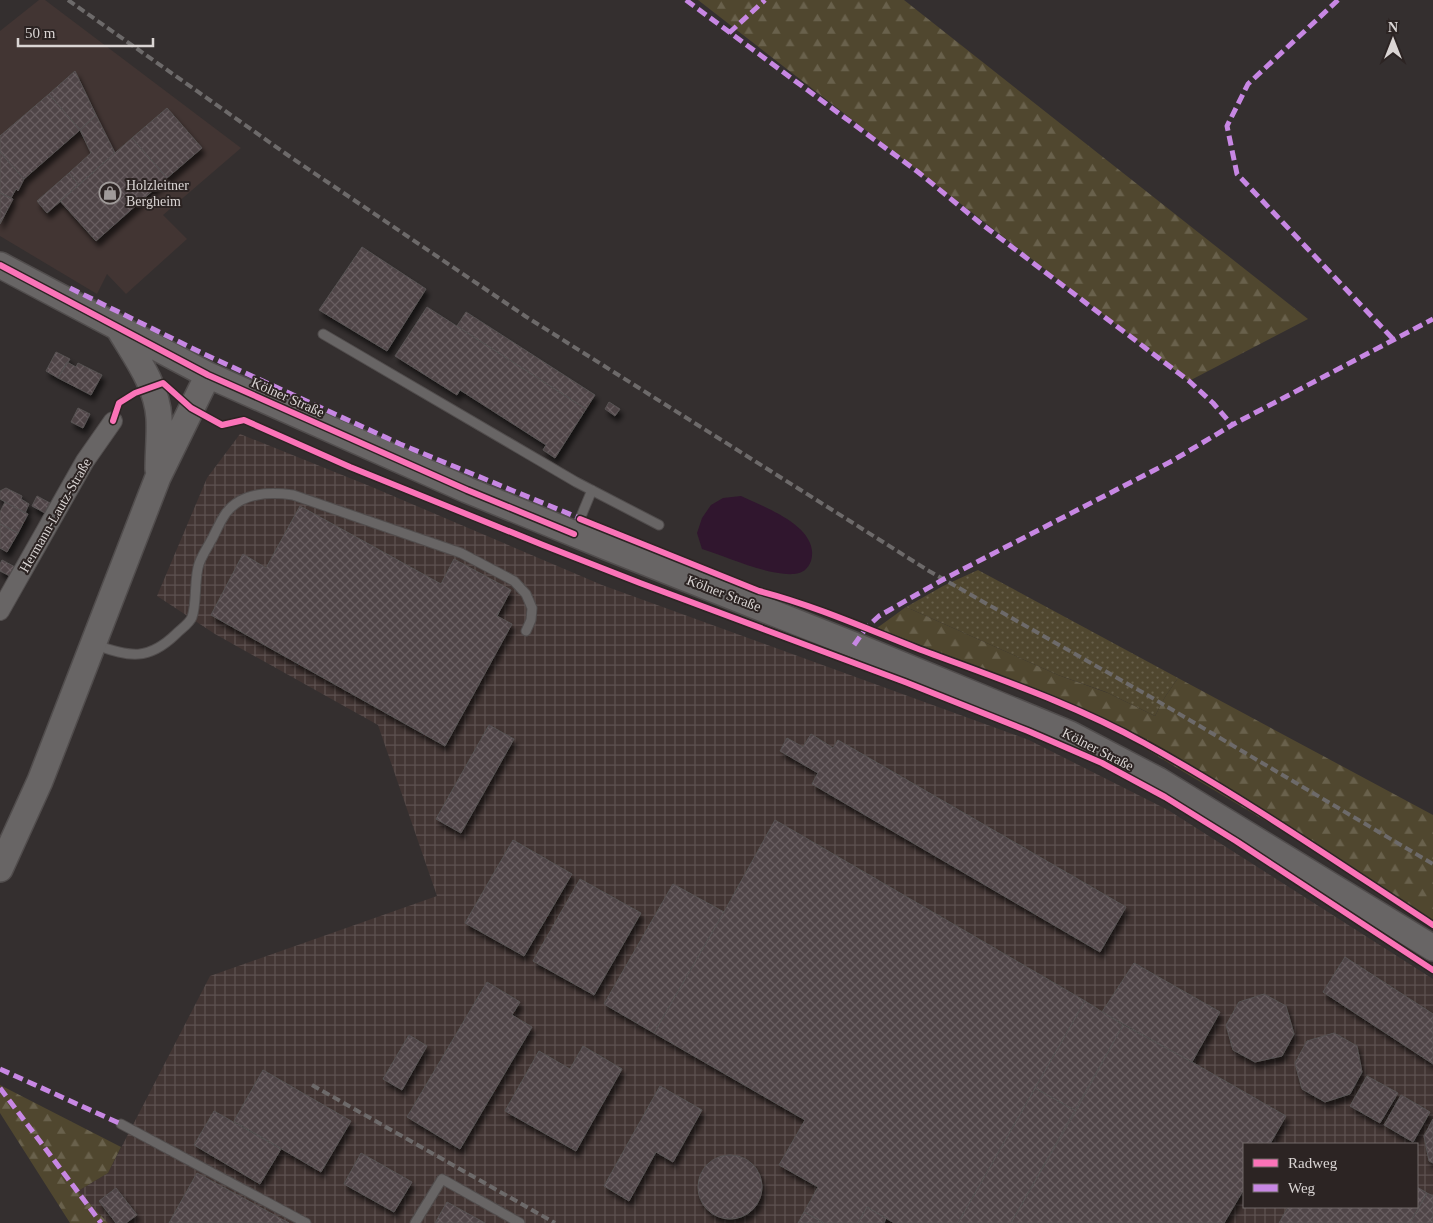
<svg xmlns="http://www.w3.org/2000/svg" width="1433" height="1223" viewBox="0 0 1433 1223" font-family="Georgia,serif">
<style>
.built{fill:#423533}
.industrial{fill:url(#industrial-grid);fill-rule:evenodd}
.grass{fill:url(#grass-dots)}
.forest{fill:url(#forest-firs)}
.water{fill:#30162e}
.building{fill:url(#building-cross-hatch);stroke:#575353;filter:url(#shadow)}
.lines{fill:none;stroke-linecap:round;stroke-linejoin:round}
.service-casing{stroke:#514d4d;stroke-width:11}
.minor-casing{stroke:#514d4d;stroke-width:20}
.secondary-casing{stroke:#514d4d;stroke-width:28}
.service{stroke:#686565;stroke-width:9}
.minor{stroke:#686565;stroke-width:18}
.secondary{stroke:#686565;stroke-width:25}
.rail{stroke:#6d6a6a;stroke-width:4;stroke-dasharray:8 4;stroke-linecap:butt}
.quiet{stroke:#c787e3;stroke-width:5;stroke-dasharray:10 5;stroke-linecap:butt}
.cycleway-casing{stroke:#2c2423;stroke-width:9}
.cycleway{stroke:#fb73b8;stroke-width:6}
.labels{text-anchor:middle;stroke-width:4;stroke-linejoin:round;paint-order:stroke}
.poi-label{font-size:14px;fill:#dad5d4;stroke:#2c2423;text-anchor:start}
.street-label{font-size:14px;fill:#dad5d4;stroke:#2c2423}
</style>
<defs>
<pattern id="industrial-grid" width="8" height="8" patternUnits="userSpaceOnUse" patternTransform="scale(1.25)"><rect width="8" height="8" fill="#423533"/><path d="M0 4h8M4 0v8" fill="none" stroke="#5d5150"/></pattern>
<pattern id="grass-dots" width="8" height="8" patternUnits="userSpaceOnUse" patternTransform="scale(1.25)"><rect width="8" height="8" fill="#50472f"/><path d="M2 2h.1M6 6h.1" fill="none" stroke="#69614c" stroke-width="1.8" stroke-linecap="round"/></pattern>
<pattern id="forest-firs" width="22" height="20" patternUnits="userSpaceOnUse" patternTransform="scale(1.25)"><rect width="22" height="20" fill="#50472f"/><path d="M5 1l3.5 6h-7zM16 11l3.5 6h-7z" fill="#69614c"/></pattern>
<pattern id="building-cross-hatch" width="8" height="8" patternUnits="userSpaceOnUse" patternTransform="scale(1.25)"><rect width="8" height="8" fill="#4f4447"/><path d="M0 0l8 8M0 8l8-8" fill="none" stroke="#685e61"/></pattern>
<filter id="shadow"><feDropShadow dx="3" dy="5.5" stdDeviation="2.5" flood-color="#0009"/></filter>
</defs>
<rect width="100%" height="100%" fill="#342f2f"/>
<!-- built -->
<path class="built" d="M39 0H45L241 148 163 215 187 239 126 294 107 274 97 294 0 236V31Z"/>
<!-- industrial -->
<path class="industrial" d="M240 434 372 487 602 585 1029 740 1168 810 1433 979V1223H108L78 1191 108 1173 210 976 437 896 378 725 215 634 157 596 207 478ZM1244 1144H1417V1207H1244Z"/>
<!-- grass -->
<path class="grass" d="M978 570 1178 678 1165 697 1155 716 1106 692 1058 675 906 607 943 586Z"/>
<!-- forest -->
<path class="forest" d="M698 0H904L1308 319 1189 381Z
M906 607 1058 675 1108 693 1155 716 1165 697 1178 678 1433 815V921L1072 705 877 628Z
M0 1085 121 1147 108 1173 78 1191 108 1223H70L0 1113Z"/>
<!-- water -->
<path class="water" d="M741 496C764 507 821 527 811 561 808 569 803 573 794 574 768 576 728 557 702 549L697 533 702 518 711 505 723 498Z"/>
<!-- building -->
<path class="building" d="M75 71 96 115 80 130 49 94Z
M49 94 80 130 24 179 0 152V136Z
M167 108 202 148 167 178 132 138Z
M96 115 115 153 79 185 69 173 91 153 80 130Z
M132 138 167 178 96 241 60 201Z
M0 152 24 179 18 191 16 189 11 198 0 193Z
M69 173 79 185 47 213 37 201Z
M0 193 13 199 0 224Z
M362 247 426 289 387 351 319 310Z
M427 307 586 409 555 458 543 450 546 445 460 390 457 395 395 356Z
M466 312 595 395 586 409 457 326Z
M56 352 70 359 58 378 46 371Z
M67 362 76 367 78 363 102 375 91 395 58 378Z
M609 402 620 409 615 416 605 409Z
M78 408 90 414 83 428 71 422Z
M6 488 22 496 21 499 29 504 25 513 0 499V491Z
M37 496 50 503 45 513 32 506Z
M5 502 28 514 18 533 0 524V512Z
M300 506 441 584 454 559 511 590 497 616 512 624 445 746 211 615 243 554 266 568Z
M0 524 18 533 7 552 0 548Z
M2 560 15 567 10 576 0 571V564Z
M489 725 514 739 461 833 436 819Z
M811 734 833 748 838 740 1126 907 1100 952 812 784 818 773 780 751 787 738 803 747Z
M775 820 1085 1001 958 1223H894L867 1207 858 1223H824L804 1212 818 1187 779 1165 805 1120 654 1033 724 912Z
M513 840 572 874 524 956 465 923Z
M580 879 641 913 594 995 533 961Z
M673 884 724 912 654 1033 604 1004Z
M1345 957 1433 1014V1064L1323 992Z
M1134 963 1220 1012 1192 1062 1102 1012Z
M487 982 520 1002 512 1015 532 1027 460 1149 407 1117Z
M1264 994 1286 1006 1294 1034 1282 1056 1255 1062 1233 1050 1226 1025 1239 1002Z
M1085 1001 1123 1025 1076 1111 1035 1088Z
M1123 1025 1192 1062 1286 1116 1270 1144H1244V1189L1224 1223H1011Z
M1334 1033 1357 1046 1362 1072 1350 1094 1325 1102 1302 1089 1295 1063 1307 1041Z
M409 1035 427 1046 402 1090 383 1079Z
M583 1046 622 1069 576 1151 505 1111 539 1051 570 1069Z
M263 1070 351 1121 321 1172 234 1121Z
M1367 1076 1398 1093 1380 1123 1350 1106Z
M660 1086 702 1110 673 1162 656 1152 629 1201 604 1186Z
M1035 1088 1076 1111 1011 1223H958Z
M1401 1095 1430 1112 1413 1142 1384 1125Z
M214 1111 281 1149 260 1184 194 1145Z
M1433 1119V1163L1429 1161 1424 1136Z
M361 1153 412 1182 394 1212 344 1184Z
M698 1187a32 32 0 1 1 64 0a32 32 0 1 1-64 0Z
M197 1173 289 1223H169Z
M1417 1187 1427 1193 1410 1223H1279L1288 1207H1417Z
M116 1188 137 1215 126 1223H116L99 1201Z
M1427 1193 1433 1196V1223H1410Z
M447 1202 485 1223H435Z
M867 1207 886 1218 884 1223H858Z
M804 1212 824 1223H798Z"/>
<g class="lines">
<!-- service casing -->
<g class="service-casing">
<path id="service" d="M323 334 576 482 659 525
M575 531 592 490
M96 645C130 657 148 661 176 634 181 629 190 623 192 617 197 604 194 578 199 564 202 555 209 545 213 537 217 529 221 520 226 513 242 492 270 492 293 495L461 553 514 581 526 594 532 608 531 620 526 631
M121 1124 306 1223
M415 1223 442 1179 520 1223"/>
</g>
<!-- minor casing -->
<g class="minor-casing">
<path id="minor" d="M0 611 85 461 113 421"/>
</g>
<!-- secondary casing -->
<g class="secondary-casing">
<path id="secondary" d="M0 265 208 375 467 490 609 548 854 645 1070 734 1158 780 1433 948
M119 329C135 356 157 385 159 418 160 435 158 452 158 469
M0 869 40 781 158 477 208 375"/>
</g>
<!-- service -->
<use href="#service" class="service"/>
<!-- minor -->
<use href="#minor" class="minor"/>
<!-- secondary -->
<use href="#secondary" class="secondary"/>
<!-- rail -->
<path class="rail" d="M68 0 289 156 525 316 929 571 1149 696 1433 864
M312 1085 555 1223"/>
<!-- quiet -->
<path class="quiet" d="M686 0 918 172 979 222 1189 381 1213 403 1232 425
M1338 0 1248 84 1227 126 1237 174 1394 340
M729 33 765 0
M70 288 204 354 400 444 584 520
M854 645 866 628 879 616 944 579 1172 461 1232 425 1433 319
M0 1069 121 1124
M0 1088 101 1223"/>
<!-- cycleway casing -->
<g class="cycleway-casing">
<path id="cycleway" d="M0 265 208 375 467 490 574 534
M113 421 119 403 135 393 163 383 191 408 222 425 244 420 350 467 543 545 640 583 905 682 1028 731 1102 763 1165 797 1236 841 1433 970
M580 519 759 591C813 605 865 628 916 648 993 677 1072 703 1144 743 1244 798 1338 863 1433 925"/>
</g>
<!-- cycleway -->
<use href="#cycleway" class="cycleway"/>
</g>
<!-- icons -->
<defs>
<g id="shop-ring" transform="scale(1.125)"><circle r="9.5" fill="#2c2423" stroke="#a09b9a" stroke-width="1.5"/><path d="M-5-2.5h2.3a2.7 3.5 0 0 1 5.4 0H5L5.5 6h-11ZM-1.5-2.5h3a1.5 2.3 0 0 0-3 0Z" fill="#a09b9a"/></g>
</defs>
<g fill-rule="evenodd">
<use href="#shop-ring" x="110" y="193"/>
</g>
<g class="labels">
<!-- poi labels -->
<g class="poi-label">
<text x="126" y="190">Holzleitner<tspan x="126" dy="16">Bergheim</tspan></text>
</g>
<!-- street labels -->
<g class="street-label">
<text transform="translate(288 397) rotate(24)" y="5">Kölner Straße</text>
<text transform="translate(55 515) rotate(-60)" y="5">Hermann-Lautz-Straße</text>
<text transform="translate(724 593) rotate(21)" y="5">Kölner Straße</text>
<text transform="translate(1098 749) rotate(27)" y="5">Kölner Straße</text>
</g>
</g>
<!-- legend -->
<rect x="1243" y="1143" width="175" height="65" fill="#2c2423" stroke="#726b6a"/>
<rect x="1253" y="1159" width="25" height="8" fill="#fb73b8" stroke="#726b6a"/>
<text x="1288" y="1168" font-size="15" fill="#dad5d4">Radweg</text>
<rect x="1253" y="1184" width="25" height="8" fill="#c787e3" stroke="#726b6a"/>
<text x="1288" y="1193" font-size="15" fill="#dad5d4">Weg</text>
<!-- north arrow -->
<g transform="translate(1393 40)" stroke="#2c2423" stroke-width="4" paint-order="stroke">
<path d="M0-4L9 19L0 12L-9 19Z" fill="#dad5d4"/>
<text y="-8" font-size="14" font-weight="bold" text-anchor="middle" fill="#dad5d4">N</text>
</g>
<!-- scale -->
<path d="M18 38v8h135v-8" fill="none" stroke="#dad5d4" stroke-width="2.5"/>
<text x="25" y="38" font-size="15" fill="#dad5d4" stroke="#2c2423" stroke-width="4" paint-order="stroke">50 m</text>
</svg>
